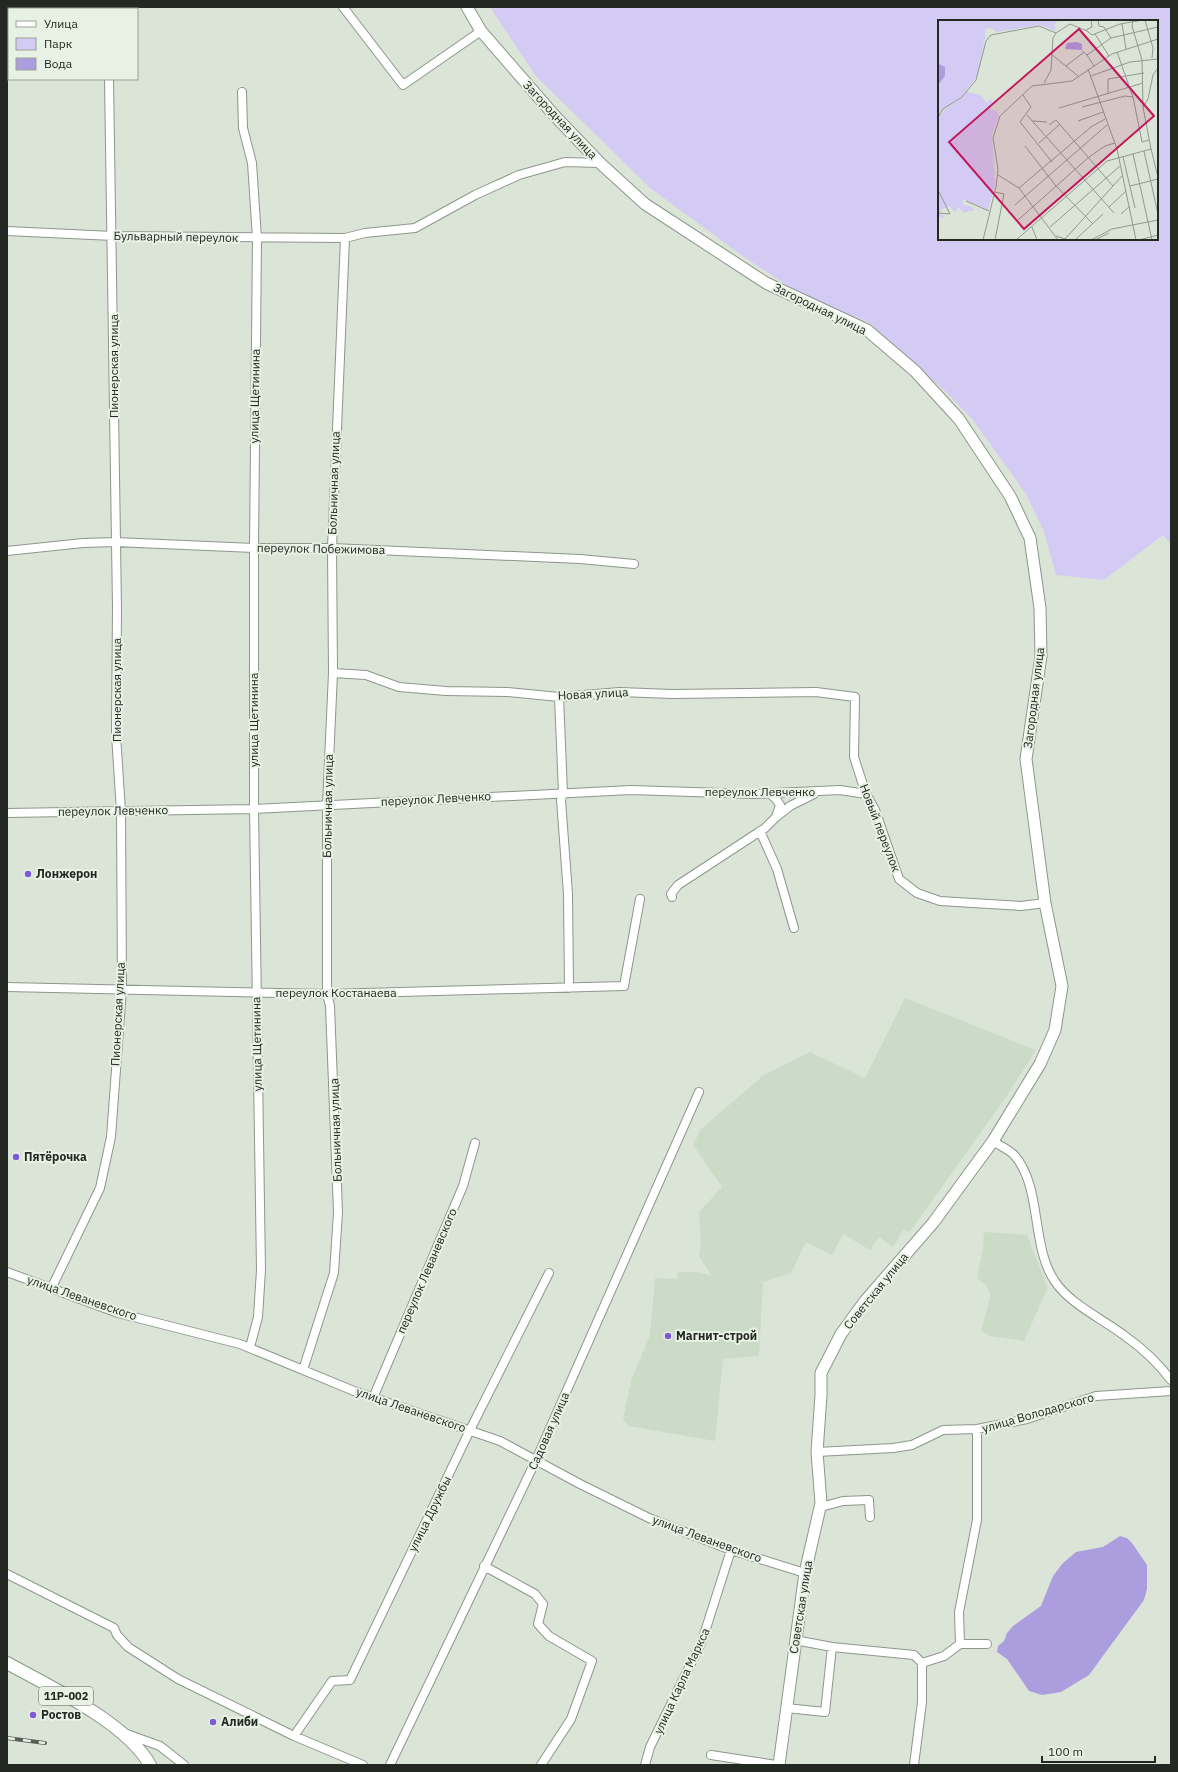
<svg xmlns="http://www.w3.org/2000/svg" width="1178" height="1772" viewBox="0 0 1178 1772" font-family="'IBM Plex Sans',sans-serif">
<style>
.built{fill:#ccdbc7}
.green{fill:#d3cbf4;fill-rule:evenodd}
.water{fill:#ac9dde}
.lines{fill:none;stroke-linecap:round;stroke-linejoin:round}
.street-casing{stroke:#8d978b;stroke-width:10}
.secondary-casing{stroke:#8d978b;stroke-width:13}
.primary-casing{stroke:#8d978b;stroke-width:14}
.street{stroke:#fff;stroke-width:8}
.secondary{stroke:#fff;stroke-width:11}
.primary{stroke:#fff;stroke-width:12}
.rail-casing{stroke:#585e57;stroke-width:4}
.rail{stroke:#e7f2e4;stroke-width:2.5;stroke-dasharray:8;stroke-linecap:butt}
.poi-dot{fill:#805ad5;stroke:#e7f2e4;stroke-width:1.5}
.labels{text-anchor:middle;stroke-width:4;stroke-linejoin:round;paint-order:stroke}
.shield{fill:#e7f2e4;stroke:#5e655d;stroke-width:1}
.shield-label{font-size:11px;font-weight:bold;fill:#242823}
.street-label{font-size:12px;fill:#242823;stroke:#e7f2e4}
.poi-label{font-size:12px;font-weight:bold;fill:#242823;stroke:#e7f2e4;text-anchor:start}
.inset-road{fill:none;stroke:#91998f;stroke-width:1}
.view{fill:#c2185b;fill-opacity:0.15;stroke:#c2185b;stroke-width:2}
.inset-edge{fill:none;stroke:#242823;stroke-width:2}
</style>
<rect width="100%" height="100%" fill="#dae4d7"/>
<!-- built -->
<path class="built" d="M905 998 1036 1050 1008 1094 910 1232 903 1230 893 1247 879 1237 870 1250 843 1234 832 1255 806 1242 791 1273 763 1282 759 1356 723 1359 715 1441 629 1426 623 1419 631 1381 650 1335 655 1278 677 1279 678 1272H697L712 1276 699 1256 701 1244 699 1212 722 1187 693 1145 701 1129 764 1075 812 1051V1053L865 1078Z
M984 1232 1027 1235 1044 1278 1047 1289 1024 1341 990 1336 981 1331 990 1298V1293L986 1285 977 1278 983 1249Z"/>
<!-- green -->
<path class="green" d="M490 7H1171V545L1163 535 1104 580 1056 575 1044 532 1026 494 973 420 944 390 868 322 839 311 788 286 744 257 650 188 536 76ZM939 21H1157V239H939Z"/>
<!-- water -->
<path class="water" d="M1120 1536 1127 1538 1132 1543 1147 1565V1589L1144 1600 1089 1675 1061 1692 1042 1695 1029 1691 1007 1659 997 1652 998 1646 1004 1641 1007 1633 1013 1626 1041 1606 1053 1576 1063 1563 1076 1552 1103 1547Z"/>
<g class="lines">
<!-- street casing -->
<g class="street-casing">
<path id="street" d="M343 7 403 85 481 31
M242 92 243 128 252 163 257 238 254 548V809L261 1270 258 1317 250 1347
M7 231 113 236 345 238 365 233 415 228 475 195 519 175 565 162 600 163
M7 551 83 543 115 542 254 548H332L580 559 634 564
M333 673 366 675 399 687 446 691 507 692 559 697 620 692 672 694 816 692 855 697 854 757 866 794 875 810 899 879 917 893 940 901 1021 906 1045 903
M559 697 563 793 561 800 568 894 569 988
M7 813 254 809 631 790 754 794 840 790 866 794
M776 817 790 806 814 794
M760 831 777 869 794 928
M672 897 671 894 678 885 765 828 776 817 780 805 776 799 769 793
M7 987 327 994 624 986 640 899
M993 1141C1000 1146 1010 1150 1015 1156 1042 1188 1031 1245 1054 1280 1069 1304 1103 1319 1125 1336 1142 1348 1158 1363 1171 1380
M7 1272 118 1313 240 1344 354 1391 500 1441 580 1484 649 1518 731 1550 805 1573
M51 1289 100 1188 111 1137 122 989 121 811 116 735 117 608 109 79
M303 1370 334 1273 338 1212 330 1006 327 994V805L333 673 332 548 345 238
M373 1398 463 1186 475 1143
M817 1452 893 1448 912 1445 943 1430 977 1429 1027 1419 1096 1396 1171 1391
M821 1507 843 1501 869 1500 870 1517
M484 1566 535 1594 543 1604 538 1624 549 1636 592 1661 571 1719 541 1765
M7 1574 114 1628 117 1635 128 1647 178 1679 294 1736 363 1765
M795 1640 832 1647 914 1655 922 1663
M960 1644 959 1612 977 1520V1429
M786 1708 825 1712 832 1647
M124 1733 160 1746 184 1765
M294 1736 332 1681 350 1680 470 1430 549 1273
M711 1755 776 1765
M390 1765 536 1460 699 1092
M645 1765 650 1747 702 1641 731 1550
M914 1765 922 1702V1663L944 1656 960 1644H987"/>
</g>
<!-- secondary casing -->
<g class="secondary-casing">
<path id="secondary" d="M467 7 481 31 554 115 600 163 645 204 766 283 867 330 915 371 959 419 1010 496 1030 538 1040 608 1041 656 1026 759 1045 903 1062 986 1055 1030 1040 1064 993 1141 933 1223 865 1301 841 1334 821 1373V1395L817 1452 821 1503 805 1573 779 1765"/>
</g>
<!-- primary casing -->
<g class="primary-casing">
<path id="primary" d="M7 1663C49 1686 127 1723 150 1765"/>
</g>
<!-- street -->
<use href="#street" class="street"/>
<!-- secondary -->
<use href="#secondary" class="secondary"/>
<!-- primary -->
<use href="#primary" class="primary"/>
<!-- rail casing -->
<g class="rail-casing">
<path id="rail" d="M7 1738 45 1743"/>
</g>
<!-- rail -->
<use href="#rail" class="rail"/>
</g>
<!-- markers -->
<g class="poi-dot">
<circle cx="28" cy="874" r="4"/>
<circle cx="16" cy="1157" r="4"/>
<circle cx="668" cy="1336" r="4"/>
<circle cx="33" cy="1715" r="4"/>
<circle cx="213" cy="1722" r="4"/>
</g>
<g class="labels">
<!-- shield labels -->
<rect class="shield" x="39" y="1687" width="54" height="18" rx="3"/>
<g class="shield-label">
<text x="66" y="1700">11Р-002</text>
</g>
<!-- street labels -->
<g class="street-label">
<text transform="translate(560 120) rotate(47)" y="4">Загородная улица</text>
<text transform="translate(176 237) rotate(1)" y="4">Бульварный переулок</text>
<text transform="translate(820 309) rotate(26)" y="4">Загородная улица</text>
<text transform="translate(114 366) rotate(-90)" y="4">Пионерская улица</text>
<text transform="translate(255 396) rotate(-89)" y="4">улица Щетинина</text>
<text transform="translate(334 483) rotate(-88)" y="4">Больничная улица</text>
<text transform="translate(321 549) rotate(1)" y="4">переулок Побежимова</text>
<text transform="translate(117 690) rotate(-90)" y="4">Пионерская улица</text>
<text transform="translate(593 694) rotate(-3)" y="4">Новая улица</text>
<text transform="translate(1034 698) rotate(-83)" y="4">Загородная улица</text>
<text transform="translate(254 720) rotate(-90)" y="4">улица Щетинина</text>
<text x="760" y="796">переулок Левченко</text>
<text transform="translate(436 799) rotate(-3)" y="4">переулок Левченко</text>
<text transform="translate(328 806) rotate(-89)" y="4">Больничная улица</text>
<text transform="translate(113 811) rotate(-1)" y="4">переулок Левченко</text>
<text transform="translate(880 828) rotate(69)" y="4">Новый переулок</text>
<text x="336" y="997">переулок Костанаева</text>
<text transform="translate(118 1014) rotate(-87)" y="4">Пионерская улица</text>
<text transform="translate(257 1044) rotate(-91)" y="4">улица Щетинина</text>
<text transform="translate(336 1130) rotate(-92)" y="4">Больничная улица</text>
<text transform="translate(427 1271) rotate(-67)" y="4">переулок Леваневского</text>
<text transform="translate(876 1291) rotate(-51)" y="4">Советская улица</text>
<text transform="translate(82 1298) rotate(19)" y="4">улица Леваневского</text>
<text transform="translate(411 1410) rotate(19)" y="4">улица Леваневского</text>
<text transform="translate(1038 1413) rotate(-16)" y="4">улица Володарского</text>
<text transform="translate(549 1431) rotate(-66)" y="4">Садовая улица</text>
<text transform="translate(430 1514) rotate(-64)" y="4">улица Дружбы</text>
<text transform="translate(707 1539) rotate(20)" y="4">улица Леваневского</text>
<text transform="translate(801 1607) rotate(-81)" y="4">Советская улица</text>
<text transform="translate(682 1681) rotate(-65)" y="4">улица Карла Маркса</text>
</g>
<!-- poi labels -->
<g class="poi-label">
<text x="36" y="878">Лонжерон</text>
<text x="24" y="1161">Пятёрочка</text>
<text x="676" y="1340">Магнит-строй</text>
<text x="41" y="1719">Ростов</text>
<text x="221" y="1726">Алиби</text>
</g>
</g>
<!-- overview -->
<g transform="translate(938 20)">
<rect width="220" height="220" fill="#dae4d7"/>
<path d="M0 0H122L116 4 118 11 102 5 59 12 53 8 47 9V18L39 56 24 76 0 94V65L7 50 1 44 0 46ZM29 72 43 75 49 83 53 78 56 84 51 89 58 91 61 95 54 115 57 165 50 190 24 179 25 185 33 186 36 190 25 193 21 187 17 192 11 186 3 190 2 194 6 196 4 201V197H0L1 95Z" fill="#d3cbf4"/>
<path d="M139 22 144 24V30L127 29 129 23ZM1 44 7 47V56L0 65Z" fill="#ac9dde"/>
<path class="inset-road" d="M160 0 161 6 166 7 173 18M195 0 194 6 204 40 205 87M207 0 215 28 214 38M132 4 149 11 154 15 182 4 205 0M184 4 188 29M148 10 154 7 153 0M157 14 171 36M144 31 149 35 173 18 220 7M179 32 195 77 204 122 211 120M113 34 140 56M149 35 156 46M128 46 145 33M150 49 179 129 198 220M153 56 192 42 220 39M106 63 113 50 115 18 118 13 132 4M170 73V59L206 53M85 75 93 87 82 102 114 142M144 87 187 76 195 77M121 88 205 63M89 95 176 193M0 97 5 89 24 77 38 60 48 21 53 15 101 6 118 13M95 101 109 102M140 101 165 92M111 105 118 100 175 166M101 123 122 104M87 126 118 166 155 204M213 129 220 157M206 131 220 194M195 134 214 220M185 137 197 188M60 155 81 168 120 220M192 166 220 159M81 168 153 107 167 99M0 170 12 194 0 193M28 181 51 191M77 185 169 105M171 187 188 171M183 194 192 186M80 200 151 137 167 126 177 123M94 207 99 220M112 207 182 146M118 216 127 219 184 156M45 220 58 167 60 149 55 118 62 96 94 66 134 61 174 34 220 19M57 220 66 174 57 172M78 220 169 141 213 129 205 87 210 79 215 55 220 48M137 220 165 194M153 220 174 209 220 200M157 220 171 213M201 220 220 215"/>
<path class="view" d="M141 9 216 96 86 209 11 122Z"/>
<rect width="220" height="220" class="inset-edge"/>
</g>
<!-- border -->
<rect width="1178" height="1772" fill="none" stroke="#242823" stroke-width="16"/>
<!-- legend -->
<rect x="8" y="8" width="130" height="72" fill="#e7f2e4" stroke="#99a197"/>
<rect x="16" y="21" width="20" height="6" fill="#ffffff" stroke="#99a197"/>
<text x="44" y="28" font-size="12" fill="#242823">Улица</text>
<rect x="16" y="38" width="20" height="12" fill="#d3cbf4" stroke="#99a197"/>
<text x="44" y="48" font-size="12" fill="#242823">Парк</text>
<rect x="16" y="58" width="20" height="12" fill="#ac9dde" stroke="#99a197"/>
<text x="44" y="68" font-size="12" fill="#242823">Вода</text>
<!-- scale -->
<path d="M1042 1756v6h113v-6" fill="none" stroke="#242823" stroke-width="2"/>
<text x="1048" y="1756" font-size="12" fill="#242823" stroke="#e7f2e4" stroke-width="3" paint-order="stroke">100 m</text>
</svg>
